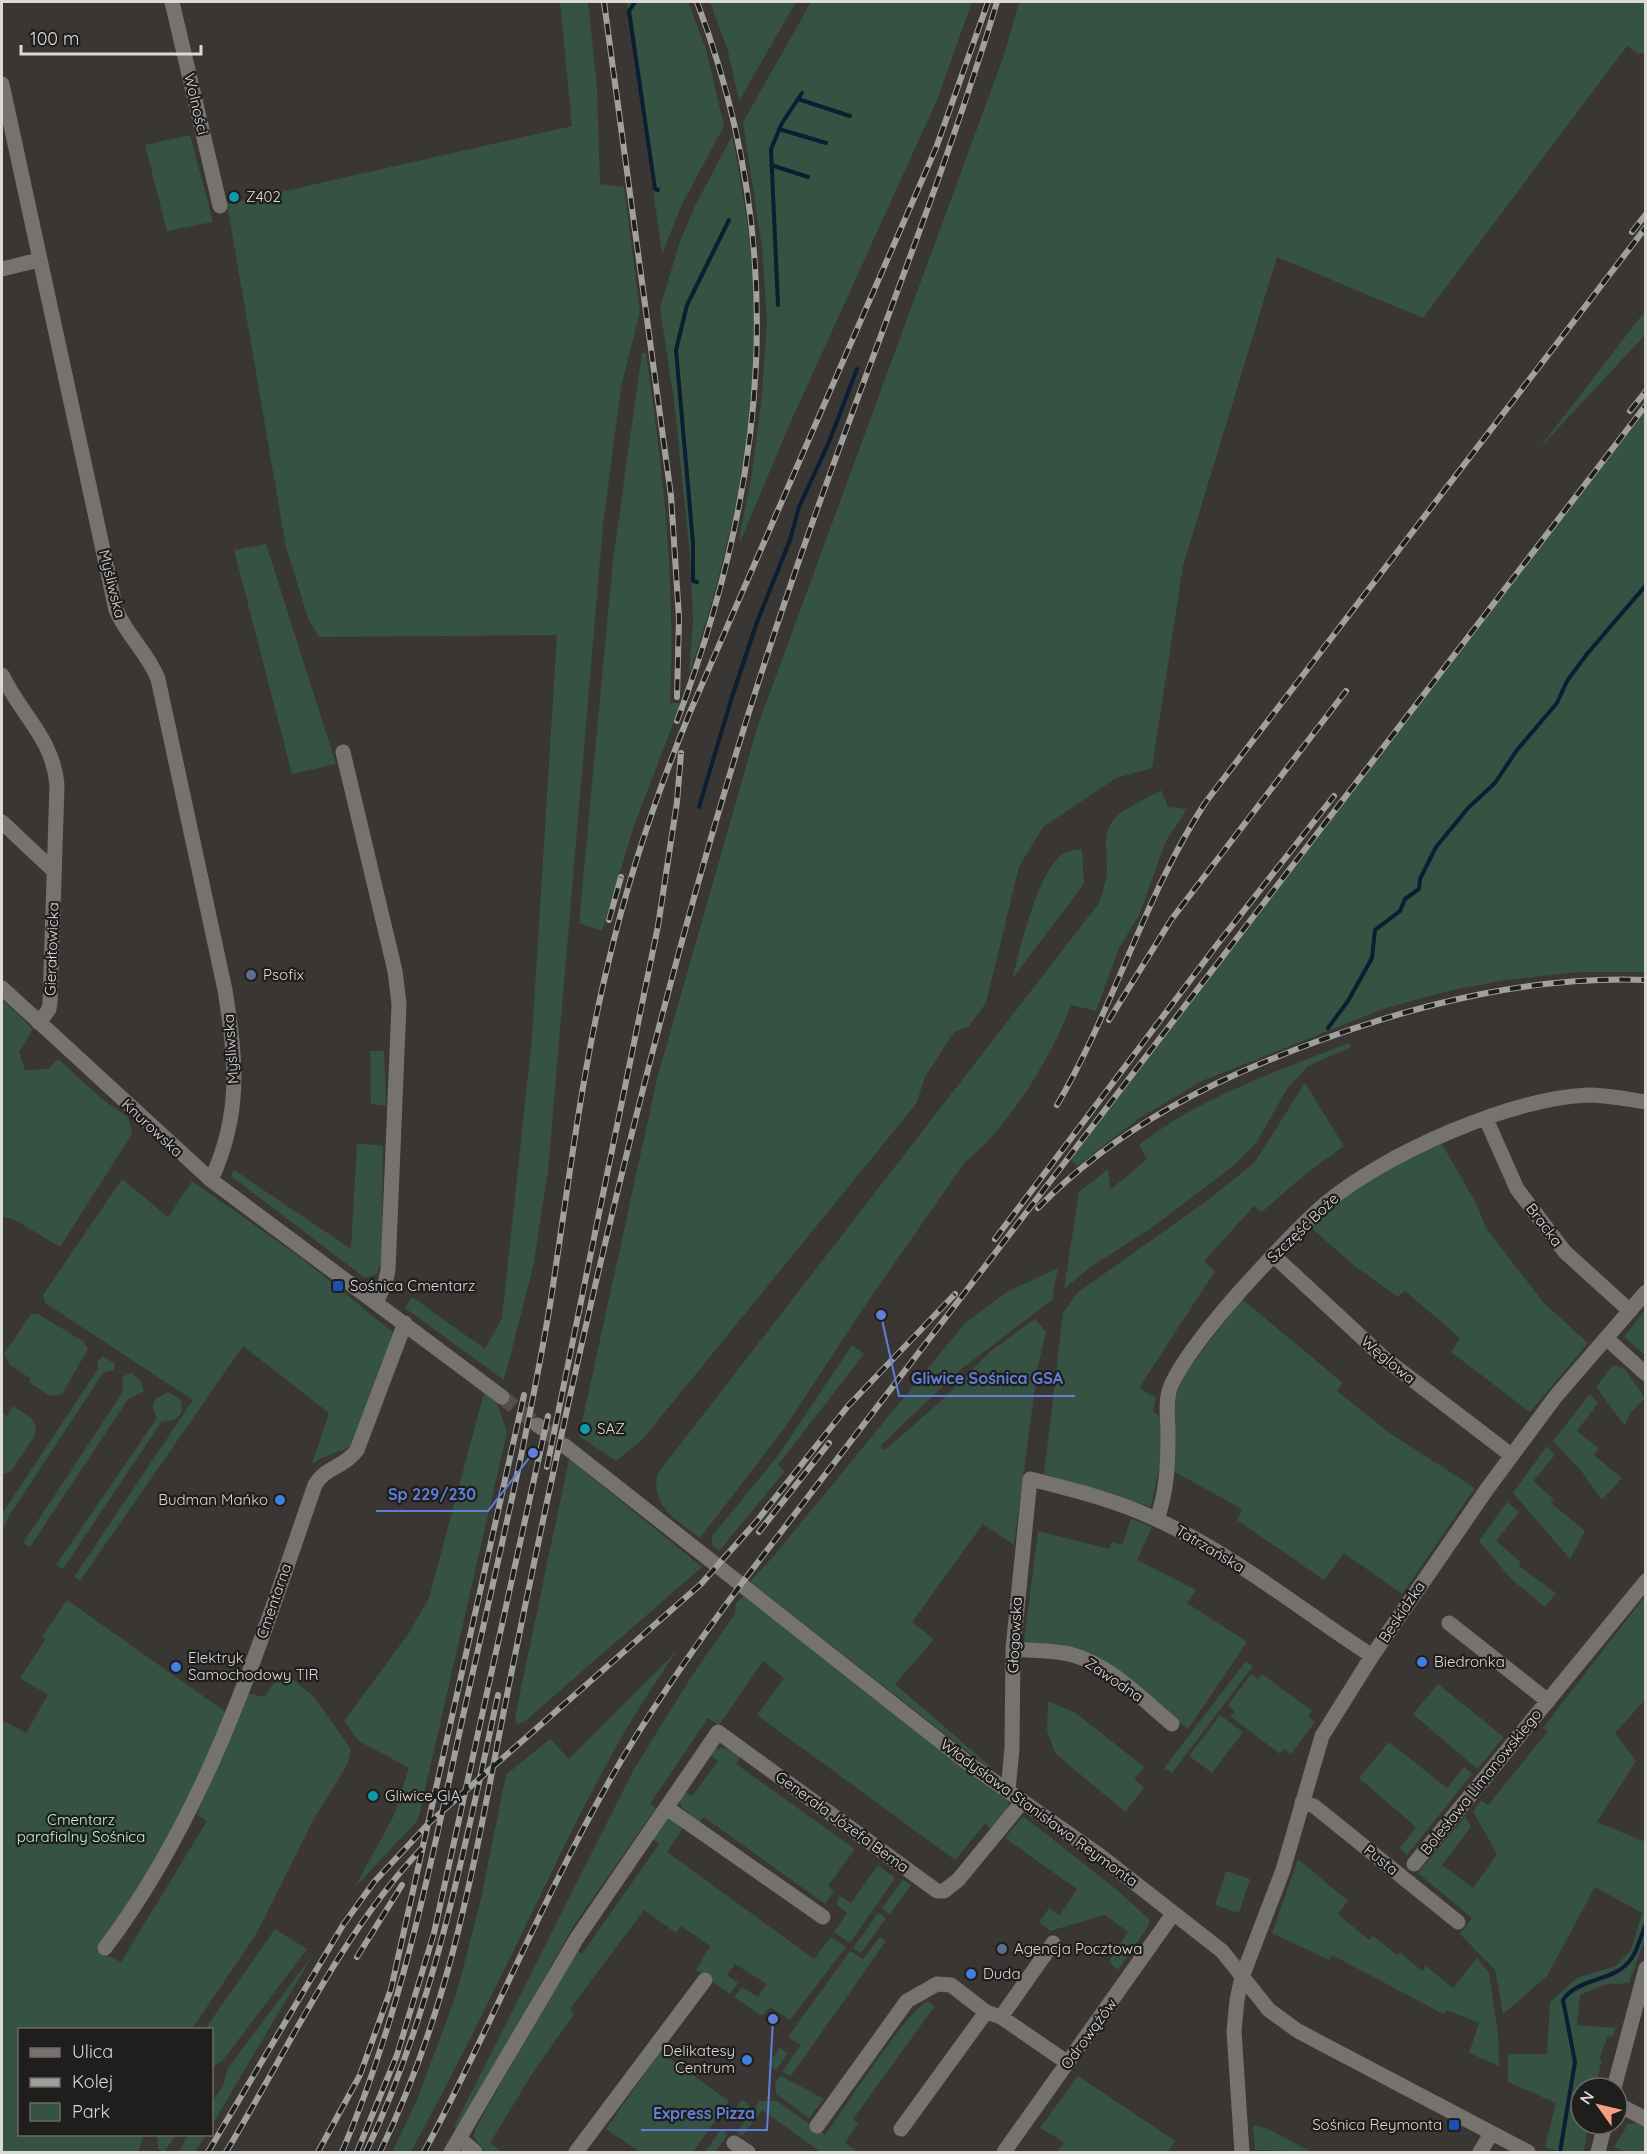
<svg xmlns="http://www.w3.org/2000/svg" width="1647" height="2154" viewBox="0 0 1647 2154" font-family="Quicksand,sans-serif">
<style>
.green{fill:#355242}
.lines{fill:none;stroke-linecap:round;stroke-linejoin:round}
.stream{stroke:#0b1e32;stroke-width:4}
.minor-tunnel{stroke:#524f4c;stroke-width:15;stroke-dasharray:15 8;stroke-linecap:butt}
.minor{stroke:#76726f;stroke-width:15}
.rail-casing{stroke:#a2a09d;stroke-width:6}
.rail{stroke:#201e1d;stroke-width:4;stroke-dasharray:11;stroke-linecap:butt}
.culture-dot{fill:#0f9aa8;stroke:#201e1d;stroke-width:2}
.service-dot{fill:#5c6f8a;stroke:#201e1d;stroke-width:2}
.transit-dot{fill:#1a4fb4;stroke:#201e1d;stroke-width:2}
.shop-dot{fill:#3f7fe0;stroke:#201e1d;stroke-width:2}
.labels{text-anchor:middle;stroke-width:4.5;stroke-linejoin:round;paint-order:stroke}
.street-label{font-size:15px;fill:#dcdad8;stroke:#201e1d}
.poi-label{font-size:15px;fill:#dcdad8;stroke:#201e1d;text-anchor:start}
.park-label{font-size:15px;fill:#b8f5d2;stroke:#201e1d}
.leader{fill:none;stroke:#607fd8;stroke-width:2}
.callout-dot{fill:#607fd8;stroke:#201e1d;stroke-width:2}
.callout-label{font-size:16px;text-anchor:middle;font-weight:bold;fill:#607fd8;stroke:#201e1d;stroke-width:4.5;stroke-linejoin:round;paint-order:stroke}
</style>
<rect width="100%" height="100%" fill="#3a3633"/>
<!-- green -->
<path class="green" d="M560 2H588L597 87 600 184 624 187 640 312 621 387 603 525 548 1171 533 1267 504 1380 405 1308 412 1297 485 1349 502 1318 532 1038 557 635 319 637 308 618 286 547 227 204 572 126Z
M627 2H688L706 49 724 126 682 204 662 254Z
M710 2H796L739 101 728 51Z
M811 2H972L937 100 788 428 741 540 739 539 752 474 762 395 767 322 762 248 743 122Z
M1019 2H1645V52L1639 54 1627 46 1423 318 1277 257 1183 566 1152 768 1116 778 1043 827 1019 867 986 1003 969 1026 954 1032 925 1077 916 1104 642 1440 616 1461 579 1436 657 1079 758 725 1004 55Z
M190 135 213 222 167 231 145 145Z
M732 136C744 194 753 253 754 312 756 435 729 558 689 674L693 619 690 555 674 400 660 308 680 241 695 206Z
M1645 311V335L1538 450Z
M642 353H646C663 470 676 585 670 703H681L634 826 602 931 579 923 613 560Z
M1645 411V972H1580L1505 980 1448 991 1383 1009 1202 1081 1138 1119 1077 1166 1071 1159Z
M266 544 336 764 292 774 234 550Z
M1161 790 1168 807 1187 809 1166 841 1139 915 1119 948 1096 1011 1071 1005C1052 1057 1008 1128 965 1162L862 1310 786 1426 700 1538C677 1520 649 1506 658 1473L1099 903C1103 891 1107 879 1107 866 1107 847 1101 833 1116 817 1128 806 1147 799 1161 790Z
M1082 849 1084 884 1012 979C1021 947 1036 878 1060 856 1066 851 1075 850 1082 849Z
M2 999 33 1029 19 1052 25 1070 48 1069 58 1059 102 1099 128 1117 132 1134 60 1247 15 1220 2 1216Z
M1349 1043 1351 1047 1308 1066 1287 1089 1256 1143 1233 1166 1153 1227 1092 1266 1064 1289 1079 1192 1108 1169 1110 1190 1147 1159 1139 1145C1200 1097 1278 1071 1349 1043Z
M370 1051H384L386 1106 371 1104Z
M1305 1083 1344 1146 1303 1176 1262 1212 1254 1206 1204 1261 1215 1271 1139 1388 1156 1398 1153 1411 1163 1419V1451L1151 1507 1044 1474 1063 1313 1077 1293 1208 1200 1254 1163Z
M357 1143 383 1146 382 1259 377 1274 365 1278 231 1176 234 1170 351 1249Z
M1442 1144 1477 1205 1486 1228 1543 1302 1588 1343 1530 1412 1451 1352 1460 1338 1405 1291 1398 1297 1356 1267 1309 1226C1347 1189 1394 1164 1442 1144Z
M122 1179 168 1217 192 1181 300 1257 395 1334 355 1444C340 1453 325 1454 312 1464L329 1413 243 1346 80 1581 74 1577 193 1400 45 1303 43 1295Z
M1058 1268 1052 1300 959 1371 880 1446 885 1450 941 1401 992 1350 1035 1319 1046 1332 1038 1366 1014 1545 983 1524 912 1622 934 1639 895 1684 992 1768 990 1769 750 1582 777 1552 965 1323 1007 1292Z
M1242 1299 1343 1383 1337 1391 1391 1434 1475 1488 1402 1594 1344 1553 1324 1580 1237 1520 1242 1509 1171 1470 1174 1398 1186 1372Z
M1645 1310V1355L1624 1337Z
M31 1314H38L83 1341 88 1349 62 1394 50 1396 29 1382 31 1379 10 1365 4 1354Z
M852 1345 864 1354 778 1465 785 1471 719 1551 712 1545V1536L777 1457Z
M103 1356 115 1364 114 1370 103 1373 9 1516 4 1529 2 1514 98 1369V1361Z
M1613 1365 1625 1369 1645 1398 1629 1415 1625 1426 1596 1387Z
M131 1373 141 1381 144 1391 128 1399 30 1547 23 1543 123 1392 122 1377Z
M168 1392 180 1399C186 1413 177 1423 162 1421L63 1569 56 1565 157 1418 153 1409 155 1399Z
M484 1393 496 1401 507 1432 418 1820 355 1887 394 1815 409 1768 359 1741 344 1721 409 1633 429 1598Z
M1590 1394 1598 1403 1577 1431 1599 1448 1594 1455 1622 1478 1602 1500 1582 1472 1553 1441Z
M13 1406 32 1419 36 1427 35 1435 11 1471 2 1475V1413L7 1416Z
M1547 1446 1555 1455 1533 1481 1554 1499 1551 1503 1585 1531 1570 1559 1513 1493Z
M569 1459 702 1567 524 1722 517 1724 515 1717Z
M1507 1502 1519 1512 1496 1541 1521 1562 1519 1566 1556 1593 1545 1607 1511 1579 1479 1541Z
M1131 1519 1152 1527 1137 1560 1196 1590 1187 1603 1247 1642 1188 1729 1114 1672 1024 1642 1038 1531 1109 1549 1112 1542 1122 1545Z
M743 1596 1008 1798 1009 1809 992 1829 985 1824 955 1860 757 1715 784 1678 763 1661 719 1725 708 1718 650 1804 656 1808 574 1925 456 2135 455 2125 633 1771 693 1674 735 1614 736 1604Z
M1645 1596V1700L1615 1733 1636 1761 1597 1822 1645 1842V1939L1629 1983 1603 1985 1580 1995 1577 2025 1616 2028 1612 2037 1608 2036 1599 2059 1602 2060 1595 2088H1581V2124H1588L1584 2151 1561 2152 1545 2147 1556 2103 1508 2082V2054H1547L1550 2002 1577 1978 1616 1966 1631 1950 1642 1913 1595 1887 1547 1976 1503 2014 1495 1970 1460 1934 1472 1918 1418 1873 1465 1816 1471 1827 1442 1865 1473 1888 1497 1854 1473 1812 1481 1800 1488 1805 1548 1731 1543 1728Z
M67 1600 227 1713 184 1809 124 1912 96 1950 121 1962 207 1821 197 1815 248 1693 265 1697 275 1681 290 1677 314 1697 351 1749 347 1765 314 1819 257 1933 192 2029 20 2030V2134L144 2135 138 2152H2V1720L26 1733 48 1695 20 1678 45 1640 42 1637Z
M678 1650C616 1735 572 1830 526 1925 489 2002 451 2078 411 2152H392L417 2100 456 1995 480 1903 506 1775 550 1739 569 1759Z
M1246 1661 1253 1666 1172 1773 1164 1768Z
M1251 1674 1258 1679 1262 1674 1312 1711 1308 1716 1315 1722 1291 1754 1284 1749 1280 1754 1231 1717 1235 1711 1228 1705Z
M1438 1684 1504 1737 1477 1769 1413 1714Z
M1048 1701 1076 1713 1144 1767 1134 1779 1144 1788 1125 1812 1055 1753 1047 1730Z
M1220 1715 1243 1732 1212 1773 1189 1756Z
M1389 1742 1447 1788 1464 1767 1472 1774 1407 1855 1400 1848 1416 1827 1359 1778Z
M725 1748 741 1756 736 1764 855 1849 828 1886 834 1891 825 1904 704 1817 700 1822 681 1807 680 1799 684 1791 692 1796 718 1761 710 1755 715 1749Z
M670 1814 685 1825 667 1852 814 1959 831 1937 846 1947 790 2020 770 2007 762 2016 734 1997 742 1987 758 1997 767 1984 735 1964 727 1975 738 1983 730 1994 696 1970 710 1946 681 1926 676 1933 644 1910 570 2009 574 2014 532 2074 490 2143 502 2152H485L473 2136 477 2126 576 1950 582 1954 659 1844 653 1839Z
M1023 1816 1116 1889 1149 1919V1925L1118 1970 1112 1965 1110 1959 1128 1932 1105 1915 1050 1931 1039 1922 1049 1908 1060 1915 1077 1889 1005 1838Z
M1298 1859 1348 1901 1338 1914 1369 1940 1373 1936 1397 1955 1400 1952 1422 1971 1426 1966 1453 1988 1477 1958 1489 1973 1498 2033 1499 2066 1469 2053 1479 2023 1447 2010 1443 2014 1332 1955 1329 1960 1272 1933Z
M878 1865 895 1878 850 1943 834 1932 847 1913 836 1904 840 1896 851 1903Z
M1226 1871 1250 1879 1239 1913 1215 1905Z
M903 1879 911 1885 890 1914 882 1908Z
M878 1913 886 1918 861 1953 853 1948Z
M275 1929 307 1949 224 2059 212 2068V2030L205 2029Z
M880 1937 886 1941 791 2076 782 2072 801 2045 788 2037 850 1951 863 1959Z
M314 1953 212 2125V2102L223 2086 228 2068Z
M928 2001 935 2006 853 2119 858 2124 845 2143 858 2152H821L762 2110 742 2136 737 2132 760 2101H777L825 2135C845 2108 904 2014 928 2001Z
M780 2048 788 2053 776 2070 768 2064Z
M660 2052 729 2101 693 2152H640L606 2129Z
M781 2076 824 2099 809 2118 776 2094 775 2082Z
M1078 2076 1175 2141 1168 2152H1057L1064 2142 1040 2128Z
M742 2100 750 2106 738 2122 736 2108Z
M1640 2123 1645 2126V2152H1626L1614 2147 1628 2124Z
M1253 2125 1266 2128 1312 2152 1255 2150Z
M721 2129 728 2134 715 2152H705Z
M189 2134 206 2135 195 2152H178Z
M157 2135H176L164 2152 158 2149Z"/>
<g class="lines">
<!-- stream -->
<path class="stream" d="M635 2 629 11 655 189 658 190
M798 99 850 116
M779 129 826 143
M771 165 808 177
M778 305 771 149 782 123 802 93
M697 582 693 581V543L676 350 687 305 729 220
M699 807 731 700 757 622 790 540 799 507 829 442 857 369
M1328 1028 1348 1001 1372 958 1375 930 1400 911 1405 899 1419 889 1420 879 1436 847 1468 808 1495 783 1517 750 1557 703 1567 681 1587 654 1646 585
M1560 2152 1575 2062 1563 2000C1578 1977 1616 1982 1631 1959 1638 1950 1641 1935 1646 1924"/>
<!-- minor-tunnel -->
<path class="minor-tunnel" d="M502 1397 537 1425
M542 1428 565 1446"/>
<!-- minor -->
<path class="minor" d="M172 2 220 206
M2 84 116 610C127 636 148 653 158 679L225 990C236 1060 242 1113 211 1180
M2 269 39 260
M2 675C21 715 53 738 57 785L50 1003 49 1009 39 1023
M343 752 395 971 399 1004 388 1270 385 1284 376 1302
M2 822 54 871
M2 988 211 1180 502 1397
M1486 1119 1517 1189 1565 1252 1630 1311
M1273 1255 1384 1358 1511 1455
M1606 1338 1646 1374
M537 1425 542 1428
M565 1446 968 1763 1099 1855 1222 1951 1269 2010 1298 2031 1528 2152
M1157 1519C1167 1492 1168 1462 1168 1434 1168 1420 1165 1402 1170 1388 1182 1358 1220 1314 1242 1289 1269 1260 1295 1230 1325 1204 1384 1154 1509 1099 1587 1095 1607 1095 1626 1099 1646 1102
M1449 1623 1548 1701
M1013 1649C1032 1651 1054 1650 1073 1655 1110 1665 1143 1700 1172 1724
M1008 1791 1012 1748 1013 1649 1030 1479C1074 1490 1119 1501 1160 1521 1236 1556 1302 1611 1372 1656
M1302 1802 1314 1806 1458 1922
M667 1808 823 1917
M1414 1864 1646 1581
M105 1948C209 1810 259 1646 315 1485 325 1467 345 1467 357 1450L405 1323
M1001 2017 1053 1943
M1614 2088 1646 1968
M1617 2104 1646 2119
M817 2126 907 2001 937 1984 951 1985 986 2012 1001 2017 1068 2063
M901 2129 986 2012
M460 2139 475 2152
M734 2143 748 2152
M451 2152 577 1938 718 1732 937 1891H944L958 1880 1023 1801
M576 2152 705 1980
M1004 2152 1173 1914
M1242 2152 1234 2031 1237 2000 1242 1977 1283 1870 1322 1736 1372 1656 1487 1489 1556 1396 1646 1292
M1480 2152 1491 2134
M1598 2152 1605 2124"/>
<!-- rail casing -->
<g class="rail-casing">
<path id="rail" d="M604 2 671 496 679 618 677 697
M1632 232 1646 214
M1630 411 1646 391
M677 721C768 480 790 247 697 2
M609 920 621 877
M1109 1020 1171 920 1346 691
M1057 1105C1114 1008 1144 897 1205 803L1646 227
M1038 1208C1117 1127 1216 1078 1321 1040 1425 1002 1534 976 1646 980
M995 1239 1216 946 1334 796
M547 1467 658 926 677 802 681 753
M759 1532 829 1443
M357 1957 402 1885
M208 2152 343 1925 374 1882 430 1822 701 1584 756 1522 848 1406 955 1294
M226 2152C288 2050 339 1936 422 1848
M318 2152 360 2075 391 1989 524 1395
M342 2152C403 2010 432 1858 465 1707 495 1574 527 1440 550 1305 568 1190 581 1073 609 960 629 875 657 793 690 712L936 148 988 2
M357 2152 397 2055 434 1933 548 1416
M366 2152C434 2008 464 1851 498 1695
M380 2152C458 1992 478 1836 513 1665 551 1478 592 1290 639 1105 684 926 734 749 794 575 860 383 938 196 997 2
M424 2152C490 2030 542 1899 611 1778 651 1708 697 1643 745 1579L1646 405"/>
</g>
<!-- rail -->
<use href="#rail" class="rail"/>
</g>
<!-- markers -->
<g class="culture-dot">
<circle cx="234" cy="197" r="6"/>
<circle cx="585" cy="1429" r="6"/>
<circle cx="373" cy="1796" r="6"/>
</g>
<g class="service-dot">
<circle cx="251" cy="975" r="6"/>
<circle cx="1002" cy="1949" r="6"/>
</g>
<g class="transit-dot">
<rect x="332" y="1280" width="12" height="12" rx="3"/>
<rect x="1448" y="2119" width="12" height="12" rx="3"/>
</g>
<g class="shop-dot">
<circle cx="280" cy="1500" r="6"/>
<circle cx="1422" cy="1662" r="6"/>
<circle cx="176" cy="1667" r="6"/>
<circle cx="971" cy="1974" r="6"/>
<circle cx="747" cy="2060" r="6"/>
</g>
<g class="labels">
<!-- street labels -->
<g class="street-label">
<text transform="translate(196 104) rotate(77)" y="5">Wolności</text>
<text transform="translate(112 584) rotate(76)" y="5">Myśliwska</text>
<text transform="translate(52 949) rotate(-88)" y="5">Gierałtowicka</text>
<text transform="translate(231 1049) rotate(-94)" y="5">Myśliwska</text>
<text transform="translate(152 1128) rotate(43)" y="5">Knurowska</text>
<text transform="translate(1544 1225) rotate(53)" y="5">Bracka</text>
<text transform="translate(1303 1228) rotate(-44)" y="5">Szczęść Boże</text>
<text transform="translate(1388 1360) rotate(40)" y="5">Węglowa</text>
<text transform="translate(1210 1549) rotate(31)" y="5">Tatrzańska</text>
<text transform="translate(274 1601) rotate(-71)" y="5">Cmentarna</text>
<text transform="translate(1402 1612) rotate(-56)" y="5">Beskidzka</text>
<text transform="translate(1015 1635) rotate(-87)" y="5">Głogowska</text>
<text transform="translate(1114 1680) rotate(34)" y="5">Zawodna</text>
<text transform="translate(1481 1782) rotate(-51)" y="5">Bolesława Limanowskiego</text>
<text transform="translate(1039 1813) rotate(36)" y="5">Władysława Stanisława Reymonta</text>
<text transform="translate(842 1822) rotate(36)" y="5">Generała Józefa Bema</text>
<text transform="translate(1381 1860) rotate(39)" y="5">Pusta</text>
<text transform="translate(1089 2034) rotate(-54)" y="5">Odrowążów</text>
</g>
<!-- poi labels -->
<g class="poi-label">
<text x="246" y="202">Z402</text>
<text x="263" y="980">Psofix</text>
<text x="350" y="1291">Sośnica Cmentarz</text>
<text x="597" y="1434">SAZ</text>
<text x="268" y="1505" text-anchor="end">Budman Mańko</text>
<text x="188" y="1663">Elektryk<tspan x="188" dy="17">Samochodowy TIR</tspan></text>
<text x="1434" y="1667">Biedronka</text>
<text x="385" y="1801">Gliwice GlA</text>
<text x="1014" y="1954">Agencja Pocztowa</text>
<text x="983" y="1979">Duda</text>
<text x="735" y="2056" text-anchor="end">Delikatesy<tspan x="735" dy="17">Centrum</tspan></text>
<text x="1442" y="2130" text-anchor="end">Sośnica Reymonta</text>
</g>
<!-- park labels -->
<g class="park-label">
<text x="81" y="1825">Cmentarz<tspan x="81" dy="17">parafialny Sośnica</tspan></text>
</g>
</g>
<!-- callouts -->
<path class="leader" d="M881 1315L899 1396H1075M533 1453L488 1511H376M773 2019L767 2130H641"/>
<g class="callout-dot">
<circle cx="881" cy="1315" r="6"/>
<circle cx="533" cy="1453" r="6"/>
<circle cx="773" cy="2019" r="6"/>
</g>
<g class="callout-label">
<text x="987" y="1384">Gliwice Sośnica GSA</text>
<text x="432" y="1500">Sp 229/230</text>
<text x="704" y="2119">Express Pizza</text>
</g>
<!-- border -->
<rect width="1647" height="2154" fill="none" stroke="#dcdad8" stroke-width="6"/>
<!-- legend -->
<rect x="18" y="2028" width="195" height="108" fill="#201e1d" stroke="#6b6968" stroke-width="1.5"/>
<rect x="30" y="2048" width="30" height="9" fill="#76726f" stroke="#6b6968" stroke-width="1.5"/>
<text x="72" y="2058" font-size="18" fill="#dcdad8">Ulica</text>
<rect x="30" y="2078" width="30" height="9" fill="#a2a09d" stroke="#6b6968" stroke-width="1.5"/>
<text x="72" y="2088" font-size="18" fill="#dcdad8">Kolej</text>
<rect x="30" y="2103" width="30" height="18" fill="#355242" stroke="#6b6968" stroke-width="1.5"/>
<text x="72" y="2118" font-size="18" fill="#dcdad8">Park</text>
<!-- north arrow -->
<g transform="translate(1599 2106) rotate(304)"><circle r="28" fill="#201e1d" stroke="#6b6968" stroke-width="1.5"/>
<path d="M0-4.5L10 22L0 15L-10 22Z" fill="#f2a080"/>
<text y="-9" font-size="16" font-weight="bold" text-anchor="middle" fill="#dcdad8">N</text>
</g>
<!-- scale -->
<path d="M21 45v9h180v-9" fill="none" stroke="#dcdad8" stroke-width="3"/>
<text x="30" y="45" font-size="18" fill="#dcdad8" stroke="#201e1d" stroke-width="4.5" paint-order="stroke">100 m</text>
</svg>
